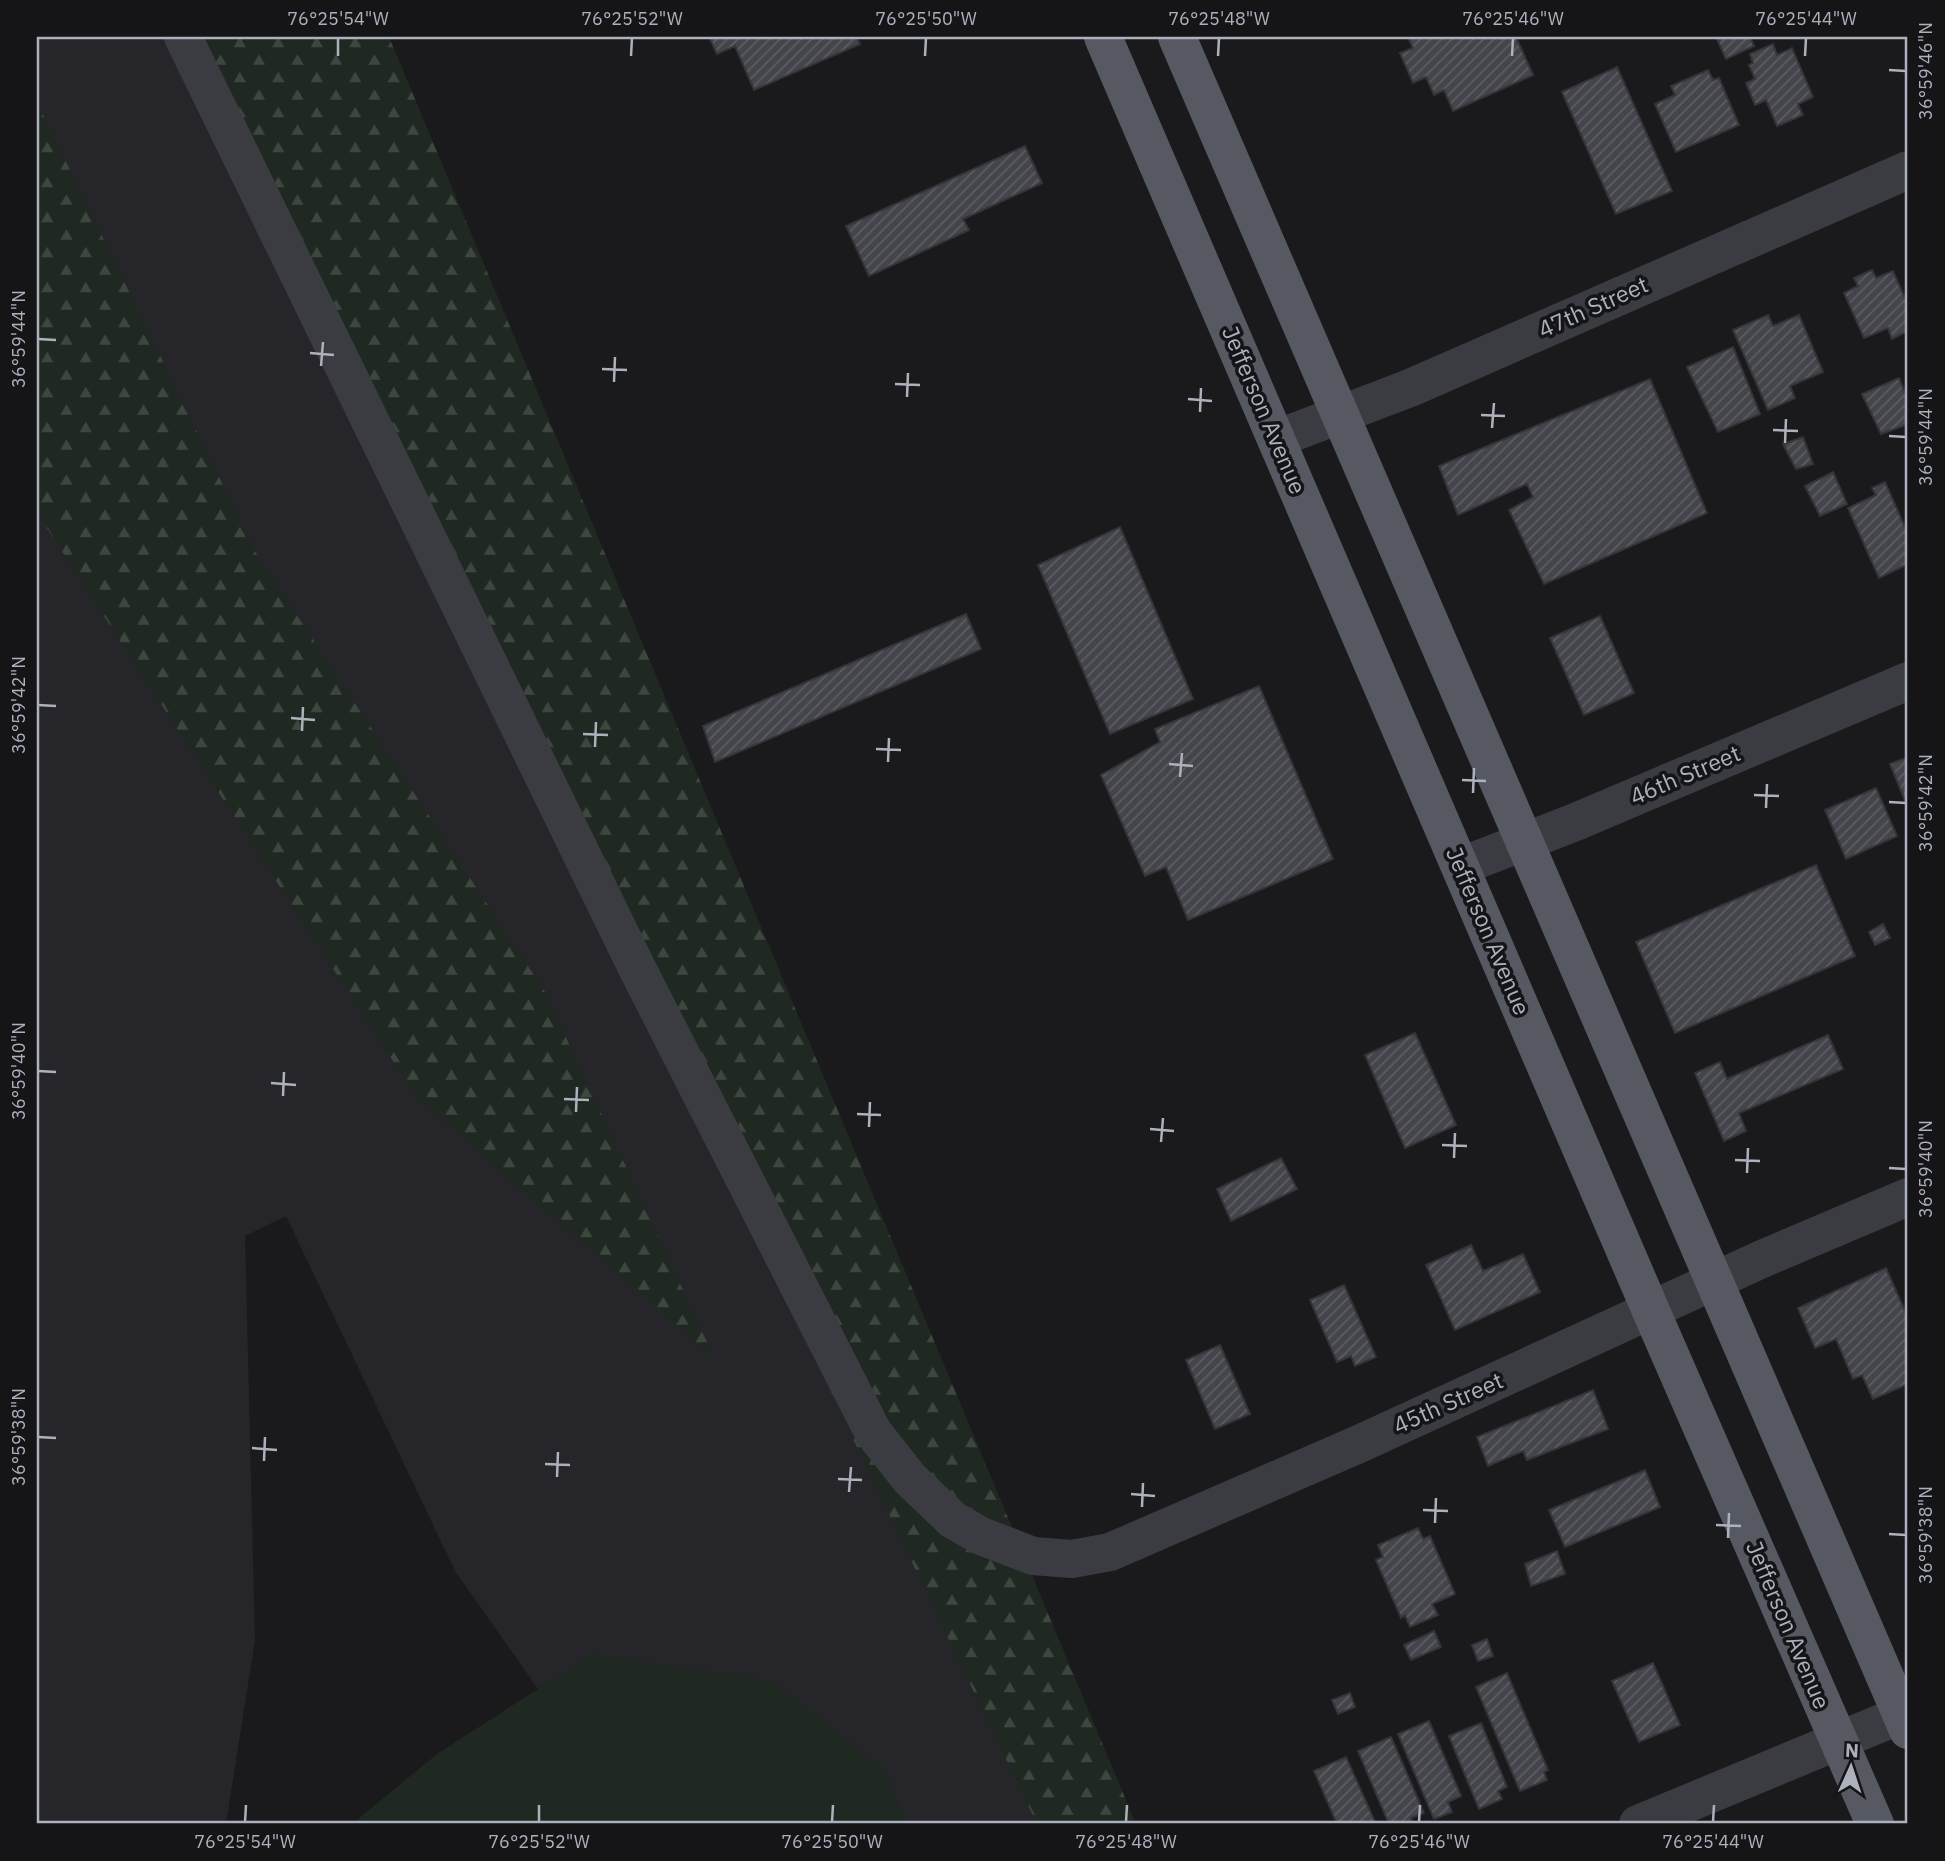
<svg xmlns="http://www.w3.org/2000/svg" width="1945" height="1861" viewBox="0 0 1945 1861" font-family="'IBM Plex Sans',sans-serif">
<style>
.built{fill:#26262a}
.green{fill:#1f2921}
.forest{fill:url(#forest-firs)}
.building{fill:url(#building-hatch);stroke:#343439;stroke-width:2}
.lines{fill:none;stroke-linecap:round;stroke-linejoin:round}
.minor{stroke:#3b3c42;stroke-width:38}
.major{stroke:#575962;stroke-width:38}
.ticks{fill:none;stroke:#acb1bd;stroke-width:2.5}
.labels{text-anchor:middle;stroke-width:7;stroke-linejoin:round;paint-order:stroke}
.street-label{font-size:23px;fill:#acb1bd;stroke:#151518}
.neatline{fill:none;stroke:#acb1bd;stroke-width:2.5}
.ticks-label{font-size:18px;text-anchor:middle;fill:#acb1bd}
</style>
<defs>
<pattern id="forest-firs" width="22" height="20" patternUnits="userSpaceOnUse" patternTransform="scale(1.75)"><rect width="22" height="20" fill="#1f2921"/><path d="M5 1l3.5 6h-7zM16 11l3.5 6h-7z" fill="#3d463f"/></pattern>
<pattern id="building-hatch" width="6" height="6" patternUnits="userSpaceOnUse" patternTransform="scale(1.75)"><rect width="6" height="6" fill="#44454a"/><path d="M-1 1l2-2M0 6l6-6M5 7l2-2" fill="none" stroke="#5c5d62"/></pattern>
</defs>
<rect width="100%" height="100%" fill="#1a1a1d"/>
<!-- built -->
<path class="built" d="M37 37H267L1038 1824H633L455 1571 286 1216 245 1236 255 1640 226 1824H37Z"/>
<!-- green -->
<path class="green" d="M592 1654 772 1681 884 1769 908 1824H352L437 1754Z"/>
<!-- forest -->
<path class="forest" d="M183 37H389L1136 1824H1037Z
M37 102 256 553 545 992 715 1359 417 1098 37 513Z"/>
<!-- building -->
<path class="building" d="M709 37H856L860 44 754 90 735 46 717 54Z
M1408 37H1516L1533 75 1453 111 1444 90 1434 95 1426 77 1413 83 1400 53 1413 48Z
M1716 37H1750L1754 46 1726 59Z
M1773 44 1777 55 1792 48 1813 97 1798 104 1803 115 1777 126 1766 100 1755 105 1746 83 1755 79 1749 65 1753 63 1750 54Z
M1617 67 1672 191 1616 214 1562 92Z
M1708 70 1713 80 1719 78 1739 125 1676 152 1655 104 1675 95 1671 86Z
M1025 146 1042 183 963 219 969 230 869 276 846 226Z
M1872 270 1876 278 1893 271 1908 305V331L1892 339 1888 328 1864 338 1844 293 1858 286 1854 278Z
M1768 315 1773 326 1799 315 1823 372 1790 386 1795 398 1768 410 1733 330Z
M1733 347 1760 414 1718 432 1687 367Z
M1899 378 1908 400V424L1881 434 1862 394Z
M1650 379 1707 513 1544 584 1509 510 1533 497 1527 484 1458 515 1439 466Z
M1803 437 1813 464 1796 469 1783 444Z
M1833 472 1847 504 1820 516 1805 486Z
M1885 482 1908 534V564L1879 578 1848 508 1876 495 1872 488Z
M1120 527 1193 699 1110 734 1038 565Z
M966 614 981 649 715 762 703 726Z
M1600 616 1634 693 1584 715 1550 638Z
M1259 686 1333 859 1188 920 1166 867 1145 876 1101 775 1160 742 1155 729Z
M1908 757V808L1890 764Z
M1876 788 1897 836 1846 859 1825 810Z
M1816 865 1855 956 1675 1033 1636 942Z
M1883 924 1890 938 1875 945 1869 932Z
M1415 1033 1456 1125 1405 1148 1365 1055Z
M1828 1035 1843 1069 1739 1113 1746 1131 1724 1141 1695 1073 1720 1062 1727 1079Z
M1281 1158 1297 1189 1231 1221 1217 1189Z
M1471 1245 1483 1271 1523 1254 1540 1292 1455 1330 1426 1265Z
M1886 1268 1908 1318V1384L1873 1399 1862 1375 1853 1379 1836 1339 1815 1348 1798 1308Z
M1344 1285 1376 1357 1355 1366 1351 1356 1337 1362 1310 1300Z
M1220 1345 1250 1414 1215 1429 1186 1360Z
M1593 1390 1608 1429 1527 1460 1523 1451 1488 1466 1477 1437Z
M1645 1470 1660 1507 1565 1547 1549 1510Z
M1418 1528 1423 1539 1430 1536 1455 1594 1432 1604 1438 1615 1410 1627 1405 1615 1401 1618 1376 1560 1383 1557 1378 1545Z
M1557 1551 1565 1574 1531 1586 1525 1564Z
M1434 1631 1441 1647 1411 1660 1404 1645Z
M1487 1639 1493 1656 1478 1661 1472 1645Z
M1653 1663 1680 1725 1639 1742 1612 1681Z
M1507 1673 1548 1770 1544 1772 1547 1780 1520 1791 1476 1687Z
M1350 1693 1355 1707 1338 1714 1332 1700Z
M1429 1721 1461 1796 1448 1802 1452 1812 1434 1819 1398 1734Z
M1481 1723 1507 1787 1498 1791 1502 1799 1479 1809 1449 1736Z
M1391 1737 1424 1813 1411 1818 1414 1824H1389L1358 1751Z
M1346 1757 1376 1824H1337L1314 1771Z"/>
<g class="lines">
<!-- minor -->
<path class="minor" d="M183 37 636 966 873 1432 910 1479 953 1520 981 1536 1033 1556 1072 1559 1110 1552 1359 1444 1762 1259 1908 1197
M1276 439 1410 388 1908 170
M1461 866 1573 823 1908 681
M1638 1824 1908 1712"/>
<!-- major -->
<path class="major" d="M1103 37 1651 1311 1875 1824
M1177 37 1908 1730"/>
</g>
<!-- ticks -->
<path class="ticks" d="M338 56V38M631 56 632 38M925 56 926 38M1218 56 1219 38M1512 56 1513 38M1805 56 1806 38M1889 70 1906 71M38 339 56 340M310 353 334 355M321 366 323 342M602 369 627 370M614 382 615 357M895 384 920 385M907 397 908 373M1188 399 1212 401M1200 412 1201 388M1481 415 1505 416M1492 428 1494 403M1773 430 1798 431M1889 436 1906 437M1785 443 1786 419M38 705 56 706M291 718 315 720M302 731 303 707M583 734 608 735M595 747 596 722M876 749 901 750M888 762 889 738M1169 764 1193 766M1180 777 1182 753M1462 780 1486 781M1473 793 1474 768M1754 795 1779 796M1889 802 1906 803M1766 808 1767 784M38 1071 56 1072M271 1083 296 1085M283 1096 284 1072M564 1099 589 1100M576 1112 577 1087M857 1114 881 1115M869 1127 870 1102M1150 1129 1174 1131M1161 1142 1163 1118M1442 1145 1467 1146M1454 1158 1455 1133M1735 1160 1760 1161M1889 1168 1906 1169M1747 1173 1748 1148M38 1437 56 1438M252 1448 277 1450M264 1461 265 1437M545 1464 570 1465M557 1477 558 1452M838 1479 862 1480M849 1492 851 1467M1131 1494 1155 1496M1142 1507 1143 1483M1423 1510 1448 1511M1435 1523 1436 1498M1716 1525 1741 1526M1889 1534 1906 1535M1728 1538 1729 1513M245 1822 246 1805M539 1822V1805M832 1822 833 1805M1126 1822 1127 1805M1419 1822 1420 1805M1713 1822 1714 1805"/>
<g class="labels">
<!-- street labels -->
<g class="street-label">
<text transform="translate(1593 307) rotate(-24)" y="8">47th Street</text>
<text transform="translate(1264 410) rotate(67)" y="8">Jefferson Avenue</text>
<text transform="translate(1685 775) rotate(-23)" y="8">46th Street</text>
<text transform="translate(1488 931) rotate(67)" y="8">Jefferson Avenue</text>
<text transform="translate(1448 1403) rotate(-24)" y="8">45th Street</text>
<text transform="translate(1788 1625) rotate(67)" y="8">Jefferson Avenue</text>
</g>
</g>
<!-- border -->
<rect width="1945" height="1861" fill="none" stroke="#151518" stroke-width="77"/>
<!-- north arrow -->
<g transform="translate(1851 1767) rotate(3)" stroke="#151518" stroke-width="5" paint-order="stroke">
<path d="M0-5L12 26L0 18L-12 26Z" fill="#acb1bd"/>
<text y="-10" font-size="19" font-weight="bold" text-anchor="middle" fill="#acb1bd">N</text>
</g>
<rect x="38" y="38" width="1868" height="1784" class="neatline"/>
<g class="ticks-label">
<text x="338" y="25">76°25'54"W</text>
<text x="632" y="25">76°25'52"W</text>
<text x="926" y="25">76°25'50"W</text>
<text x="1219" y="25">76°25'48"W</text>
<text x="1513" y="25">76°25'46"W</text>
<text x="1806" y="25">76°25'44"W</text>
<text transform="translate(1926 71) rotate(-90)" y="6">36°59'46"N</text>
<text transform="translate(19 339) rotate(-90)" y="6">36°59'44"N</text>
<text transform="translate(1926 437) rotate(-90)" y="6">36°59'44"N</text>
<text transform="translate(19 705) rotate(-90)" y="6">36°59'42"N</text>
<text transform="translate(1926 803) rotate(-90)" y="6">36°59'42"N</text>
<text transform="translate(19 1071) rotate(-90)" y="6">36°59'40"N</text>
<text transform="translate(1926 1169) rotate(-90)" y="6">36°59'40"N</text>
<text transform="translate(19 1437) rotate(-90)" y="6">36°59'38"N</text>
<text transform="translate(1926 1535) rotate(-90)" y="6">36°59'38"N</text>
<text x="245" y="1848">76°25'54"W</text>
<text x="539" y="1848">76°25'52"W</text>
<text x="832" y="1848">76°25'50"W</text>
<text x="1126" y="1848">76°25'48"W</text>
<text x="1419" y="1848">76°25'46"W</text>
<text x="1713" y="1848">76°25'44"W</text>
</g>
</svg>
